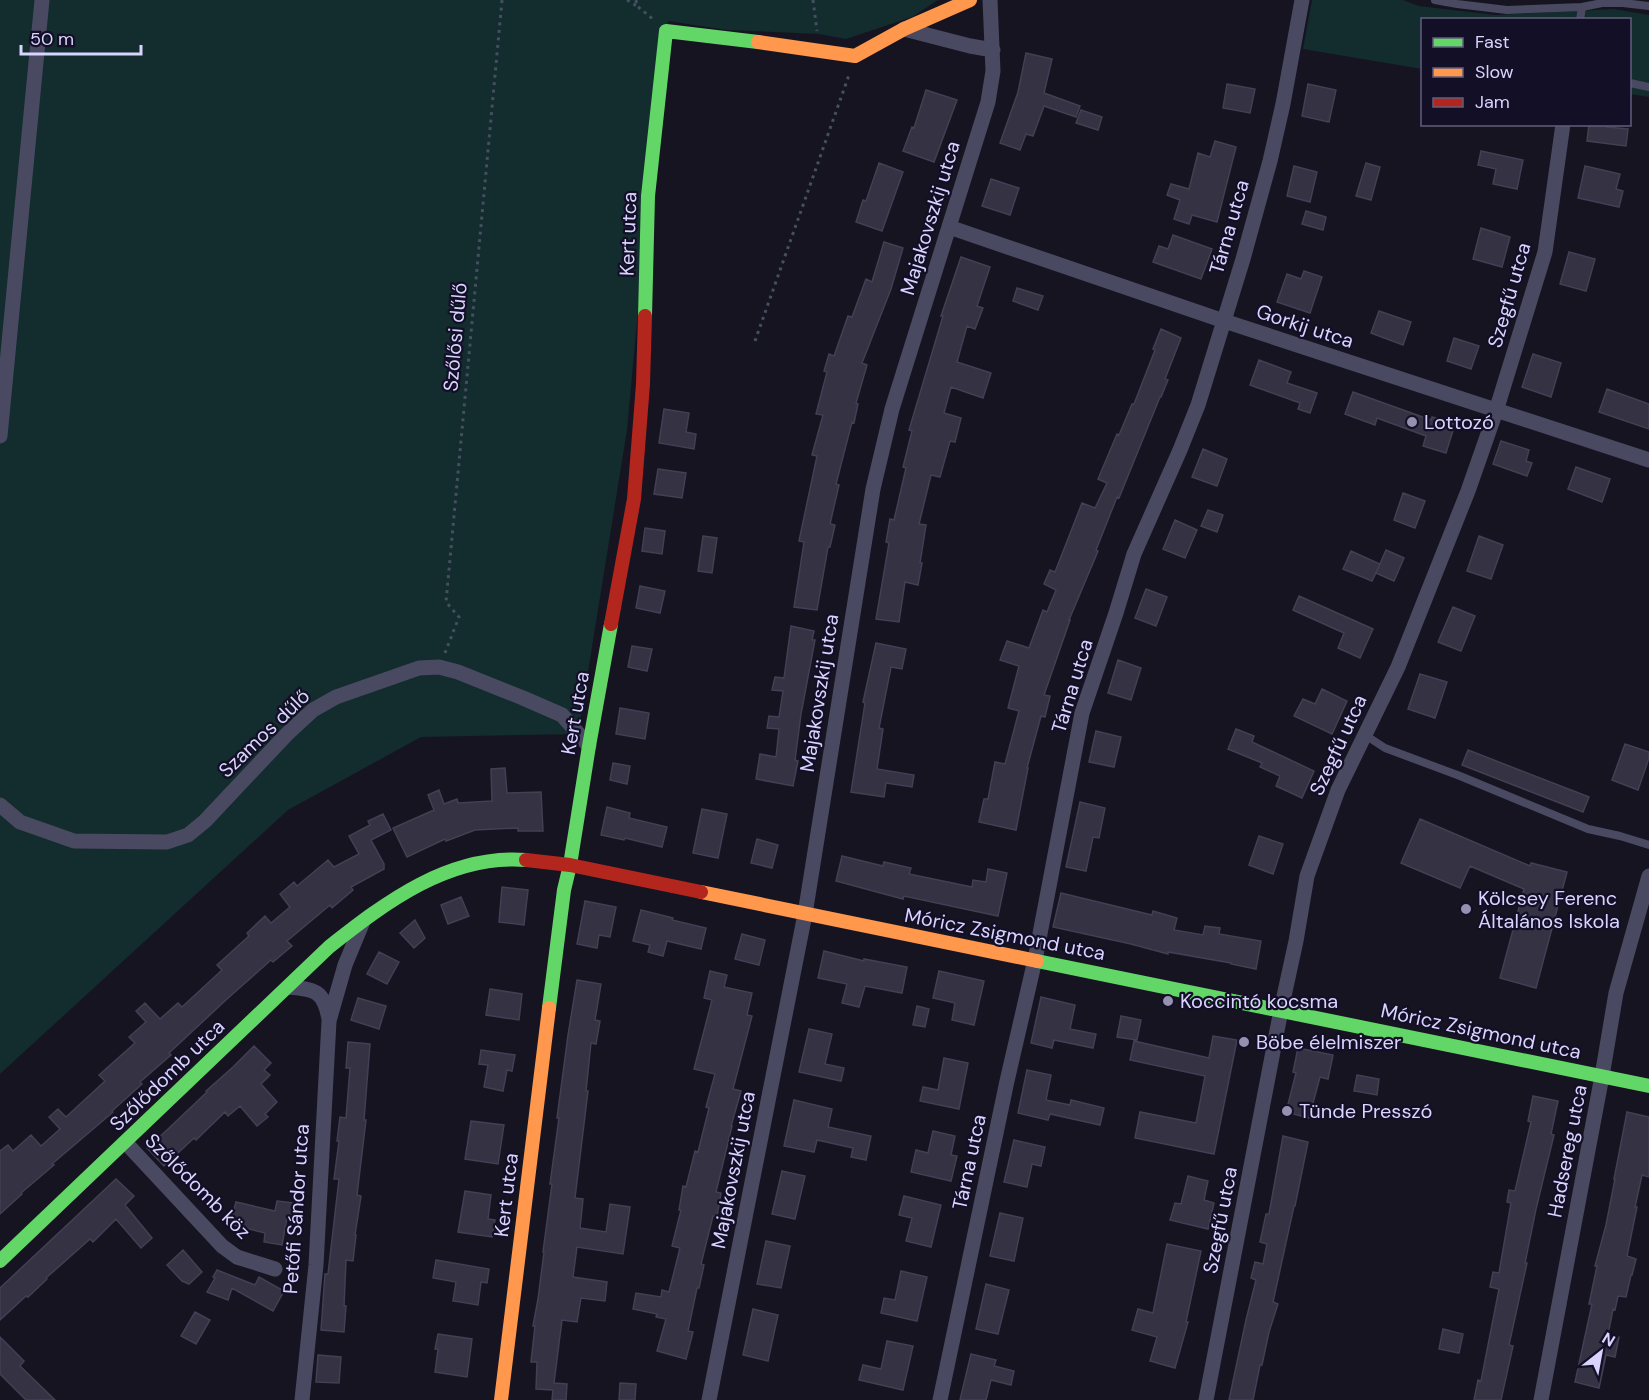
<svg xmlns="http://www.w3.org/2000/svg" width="1649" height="1400" viewBox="0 0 1649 1400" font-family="'DM Sans',sans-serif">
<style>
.green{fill:#132c2d}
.building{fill:#343243;stroke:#433f54;stroke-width:1.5}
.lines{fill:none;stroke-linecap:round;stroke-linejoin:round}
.path{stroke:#44505f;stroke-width:3;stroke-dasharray:3 4.5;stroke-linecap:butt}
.lane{stroke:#4a4962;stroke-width:8}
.street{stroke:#4a4962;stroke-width:15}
.fast{stroke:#63d668;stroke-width:14}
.slow{stroke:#ff974d;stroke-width:14}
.jam{stroke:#b3261e;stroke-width:14}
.poi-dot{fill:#9591b1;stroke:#130f26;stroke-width:2}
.labels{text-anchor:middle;stroke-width:4.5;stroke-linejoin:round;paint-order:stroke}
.street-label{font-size:20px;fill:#d9d4ff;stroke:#130f26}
.poi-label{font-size:20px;fill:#d9d4ff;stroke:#130f26;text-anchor:start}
</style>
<rect width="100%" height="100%" fill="#161421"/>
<!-- green -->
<path class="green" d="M0 0H938L912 17 846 39 819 34 727 30 668 21 649 192 627 430 578 734 421 737 288 810 0 1074Z
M1312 0H1403L1419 6 1495 15 1614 9 1649 15V97L1630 94V20H1422V69L1303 49Z"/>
<!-- building -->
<path class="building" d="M1026 53 1052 59 1044 93 1080 106 1076 117 1044 106 1033 136 1026 134 1020 150 1000 143 1018 92Z
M1227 84 1255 89 1250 113 1223 108Z
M1308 84 1336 90 1329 122 1302 116Z
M926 90 957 100 934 162 903 151 912 127 914 128Z
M1081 110 1102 117 1098 130 1076 123Z
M1589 124H1607V127L1628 129 1626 146 1587 141Z
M1215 141 1236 147 1217 222 1192 215 1189 224 1174 219 1180 200 1167 195 1171 184 1189 189 1198 153 1210 157Z
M1481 151 1523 160 1517 189 1493 184 1496 169 1478 165Z
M879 163 903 172 882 231 856 222 863 200 866 201Z
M1366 163 1380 167 1371 200 1356 196Z
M1294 166 1317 172 1310 202 1287 196Z
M1585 166 1620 174 1616 189 1623 191 1619 207 1578 198Z
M991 179 1019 188 1010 215 982 206Z
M1306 211 1326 217 1323 230 1302 224Z
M1481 228 1510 237 1502 267 1473 259Z
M1173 235 1212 249 1201 279 1153 262 1159 246 1168 249Z
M884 242 903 248 891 289 862 363 867 365 856 403 858 404 854 423 852 422 836 484 839 485 830 524 835 525 830 547H828L817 610 794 607 804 542 799 541 817 456 812 455 823 415 816 414 827 372 824 371 829 354 834 356 848 316 852 317 866 279 872 282Z
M1569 252 1595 259 1586 291 1560 284Z
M961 257 990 267 977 306 983 308 975 329 967 326 957 362 991 373 983 398 951 387 944 413 961 418 955 442 950 441 940 477 931 475 919 524 926 525 920 563H922L918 585 905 582 899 622 876 619 889 543 886 542 890 519 894 520 906 468 903 467 912 431 909 430 943 316H941Z
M1304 271 1322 277 1310 313 1277 302 1287 274 1301 279Z
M1017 288 1043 296 1038 310 1013 301Z
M1379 311 1411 322 1403 345 1371 333Z
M1161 329 1181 338 1165 379 1168 380 1161 397H1160L1119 498 1117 497 1096 550 1098 551 1069 620H1070L1044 695 1050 696 1045 717 1041 716 1027 768H1028L1016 830 979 822 984 799H988L995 762 1005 764 1019 711 1008 708 1019 666 1000 660 1007 641 1029 648 1043 610 1047 612 1056 590 1044 584 1050 570 1055 572 1082 503 1095 508 1107 483 1098 479 1117 434 1119 435 1132 404H1134L1155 350 1153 349Z
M1454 338 1479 346 1471 369 1447 361Z
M1533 354 1561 363 1551 397 1522 387Z
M1259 360 1291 372 1287 383 1317 393 1310 413 1298 409 1300 403 1250 385Z
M1607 389 1649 404V429L1599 412Z
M1353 392 1431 420 1432 417 1455 424 1446 453 1423 446 1426 436 1377 418 1375 425 1345 414Z
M664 409 689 413 686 432 696 434 694 449 659 443Z
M1501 441 1529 450 1526 461 1532 463 1527 476 1493 464Z
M1203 449 1227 459 1217 486 1192 477Z
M1576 467 1610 479 1602 502 1568 489Z
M658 469 686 473 682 498 654 494Z
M1403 493 1425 501 1415 528 1394 520Z
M1208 510 1223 515 1217 532 1201 526Z
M1175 520 1197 530 1185 558 1163 549Z
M645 528 665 531 662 554 642 551Z
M703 536 717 538 712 573 698 571Z
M1479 536 1503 545 1491 579 1467 571Z
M1386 550 1404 558 1394 581 1376 573Z
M1351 551 1380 564 1372 581 1343 569Z
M640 586 665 591 660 613 636 608Z
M1146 589 1167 597 1156 626 1135 618Z
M1299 596 1373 629 1360 658 1338 648 1344 633 1293 610Z
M1453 607 1475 616 1461 651 1438 642Z
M791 626 814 631 812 640H815L801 714 795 760 798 761 793 786 756 779 760 754 776 757 779 729 767 728 769 716 779 717 783 691 772 690 775 677 784 678Z
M876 643 906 649 902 669 891 667 879 728 883 729 877 769 914 775 912 787 886 783 884 797 851 792 865 703 863 702Z
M632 646 652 649 647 671 628 667Z
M1118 660 1141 668 1131 700 1108 693Z
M1420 674 1447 682 1435 718 1408 709Z
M1322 689 1347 701 1332 734 1294 716 1303 699 1315 704Z
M620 708 649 713 645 739 616 734Z
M1236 729 1254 736 1252 742 1314 771 1302 798 1276 786 1280 776 1260 767 1262 763 1228 749Z
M1096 731 1121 737 1114 767 1089 762Z
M1625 744 1649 752V758L1638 790 1612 780Z
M1468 750 1589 797 1583 812 1462 765Z
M613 763 630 766 627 784 610 780Z
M505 768 507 793 541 792 543 831H518V828L475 830 446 841 445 839 407 857 393 828 434 810 428 795 439 790 444 804 457 799 458 803 492 801 491 769Z
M1080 802 1105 808 1099 838 1093 837 1086 871 1066 867Z
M607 807 630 813 629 818 667 827 662 847 625 838 624 840 601 835Z
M702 809 727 814 718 858 693 853Z
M383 814 391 830 371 840 384 864V869L351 887 353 890 332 908 330 905 287 941 292 946 273 962 271 960 227 999 169 1053 171 1055 140 1082 142 1084 112 1111 113 1112 52 1164 54 1165 21 1193 22 1194 0 1214V1151L8 1145 13 1151 31 1135 41 1146 60 1129 49 1117 58 1109 66 1117 105 1081 99 1075 135 1043 129 1037 146 1022 136 1011 145 1003 160 1019 178 1003 182 1007 222 970 217 965 249 936 247 933 265 916 271 923 290 907 280 894 294 882 297 886 328 860 334 867 359 854 349 836 370 825 368 821Z
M1420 819 1530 866 1531 863 1567 872 1536 988 1500 978 1524 889 1470 866 1460 888 1401 863Z
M1259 836 1283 844 1273 874 1249 865Z
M757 839 778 845 772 868 751 863Z
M842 856 883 866 884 862 911 868 909 874 972 887 973 880 986 882 988 869 1007 873 998 916 904 896 903 899 836 881Z
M502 887 528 890 524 925 499 922Z
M1061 893 1152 915 1153 911 1177 918 1174 930 1203 935 1205 926 1220 928 1219 934 1261 941 1256 969 1231 964V963L1168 952V954L1131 944 1053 927Z
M461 897 469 916 448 924 441 905Z
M585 901 616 907 610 937 599 935 597 948 577 944Z
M641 910 673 918 672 920 706 928 701 949 667 941 663 956 648 952 650 945 633 941Z
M415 920 425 938 414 948 400 933Z
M742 934 765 940 759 965 735 959Z
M824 951 864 961V959L907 967 902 993 865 986 859 1007 842 1003 847 984 818 978Z
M379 952 399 962 387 984 367 974Z
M710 971 727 975 724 987 752 993 747 1015 752 1016 733 1089 741 1091 731 1126H732L716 1192 721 1193 717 1216H713L701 1264 704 1265 699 1288H697L688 1331 693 1332 686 1359 657 1351 666 1319 656 1317 657 1314 633 1309 636 1293 661 1297 662 1290 669 1292 680 1248 672 1246 681 1210H679L683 1186 686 1187 695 1151 698 1152 709 1108 706 1107 715 1074 694 1069 712 1000 704 998Z
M939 971 984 981 974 1025 952 1020 955 1003 933 998Z
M577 980 601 984 595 1020 600 1021 596 1044 591 1043 586 1091H588L575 1198 583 1199 580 1228 606 1232 610 1204 630 1207 623 1254 577 1247 573 1277 607 1282 605 1301 581 1298 577 1322 562 1320 554 1383 567 1384 566 1400H552L553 1390 536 1389 537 1362H531L535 1326H533L538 1299 544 1252H543L552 1184H550L559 1118H557L568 1035Z
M490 989 522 994 519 1020 486 1015Z
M1041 997 1075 1005 1070 1029 1096 1034 1093 1048 1054 1040 1052 1048 1031 1043Z
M358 998 386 1006 379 1029 351 1020Z
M917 1006 929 1009 925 1027 913 1025Z
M1121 1016 1141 1020 1137 1040 1117 1037Z
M809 1029 832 1034 825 1064 844 1068 841 1081 799 1072Z
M1213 1036 1237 1040 1214 1154 1135 1138 1140 1112 1196 1123 1205 1076 1130 1060 1134 1041 1209 1058Z
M348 1042 370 1044 364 1120H366L357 1195 361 1196 355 1235H356L353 1261 346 1260 344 1306H346L344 1332 321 1330 325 1274H328L339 1179H334L339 1141H337L340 1117 346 1118 350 1068H346Z
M254 1046 271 1063 264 1070 270 1075 261 1084 277 1102 265 1114 268 1117 257 1126 240 1106 228 1116 225 1112 196 1140 194 1138 164 1166 147 1148 167 1130 207 1092 206 1091 233 1067Z
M1298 1048 1333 1055 1328 1079 1320 1077 1309 1118 1286 1112 1296 1073 1293 1072Z
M481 1050 515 1055 512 1071 507 1070 503 1091 484 1087 488 1065 479 1064Z
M944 1058 968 1063 959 1109 920 1101 923 1087 938 1090Z
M1027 1070 1051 1075 1046 1100 1070 1105 1071 1100 1104 1108 1100 1125 1050 1114 1048 1120 1018 1113Z
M1357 1075 1379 1079 1377 1095 1354 1091Z
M1533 1096 1558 1101 1551 1134 1554 1135 1536 1209 1525 1263H1527L1509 1345 1513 1346 1501 1400H1474L1478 1380 1481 1381 1499 1289 1490 1287 1493 1272 1499 1273 1511 1203 1507 1202 1509 1190 1515 1191 1531 1122 1528 1121Z
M794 1100 832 1109 828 1127 871 1136 866 1160 851 1157 853 1148 817 1140 814 1152 784 1146Z
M1627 1112 1649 1117V1177L1642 1175 1635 1207H1637L1627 1256 1636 1259 1632 1275H1631L1626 1297 1618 1296 1615 1310 1613 1309 1608 1335 1619 1337 1615 1357 1606 1355 1599 1388 1575 1382 1592 1304H1589L1597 1266H1595L1606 1225 1615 1179H1614Z
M471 1121 504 1125 498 1164 465 1159Z
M933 1131 955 1136 951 1155 957 1156 951 1181 911 1172 916 1150 928 1153Z
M1283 1136 1308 1142 1295 1206H1294L1273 1302 1278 1304 1269 1332 1262 1365H1260L1253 1400H1229L1246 1320 1256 1280 1251 1278 1255 1262 1263 1264 1267 1244 1260 1242 1266 1214H1269Z
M1014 1140 1045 1147 1041 1166 1032 1164 1027 1187 1004 1182Z
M782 1171 805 1176 795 1219 772 1214Z
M1188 1176 1208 1181 1204 1200 1214 1203 1208 1229 1170 1220 1175 1203 1181 1204Z
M116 1179 134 1196 125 1205 152 1238 141 1248 116 1219 93 1242 90 1239 46 1278 47 1279 28 1297 26 1296 0 1320V1288Z
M465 1191 491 1195 488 1219 495 1220 492 1237 458 1232Z
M904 1196 941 1205 931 1247 906 1241 912 1218 899 1215Z
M277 1201 293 1203 291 1219 287 1218 282 1245 264 1242 265 1233 230 1224 236 1202 275 1211Z
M1000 1213 1023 1218 1014 1261 990 1256Z
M766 1241 790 1246 781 1288 757 1284Z
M1167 1244 1201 1251 1186 1322H1188L1175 1368 1150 1361 1157 1337 1132 1330 1138 1309 1153 1313Z
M183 1250 202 1272 189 1284 182 1281 167 1265Z
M436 1260 489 1269 487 1283 481 1282 478 1305 453 1301 456 1282 433 1278Z
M217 1270 255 1285 259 1277 284 1291 273 1311 232 1288 228 1300 207 1292 215 1278 213 1277Z
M901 1271 927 1277 917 1321 881 1313 884 1298 895 1300Z
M986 1284 1009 1290 998 1334 976 1329Z
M753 1309 778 1315 768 1361 743 1355Z
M195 1312 210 1320 196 1344 181 1336Z
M1443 1329 1463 1334 1459 1353 1439 1349Z
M438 1334 472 1339 467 1377 435 1372 438 1349H435Z
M0 1337 24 1361 20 1366 55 1400H26L0 1374Z
M887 1341 913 1346 903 1390 859 1380 863 1365 881 1369Z
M971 1354 996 1360 994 1366 1014 1371 1011 1385 991 1380 986 1400H960Z
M318 1355 341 1357 339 1383 316 1382Z
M620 1383 636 1384 635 1400H619Z"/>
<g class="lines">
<!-- path -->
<path class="path" d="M627 0 637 6
M636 0 637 6 654 20
M813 0 817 31
M755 341 849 75
M445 653 459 617 446 602 502 0"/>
<!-- lane -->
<path class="lane" d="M1435 0 1457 4 1507 10 1582 7 1602 3H1623L1649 6
M1580 20 1582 7
M1630 83 1649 87
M1365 735 1385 748 1460 776 1588 829 1620 836 1649 845"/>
<!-- street -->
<path class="street" d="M904 29 970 46 993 50
M949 227 1224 321 1649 460
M0 436 42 0
M0 805 20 822 74 841 167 842 188 835 205 821 287 734 313 710 336 697 419 668 439 667 458 672 523 698 562 715 589 746
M288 987C314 989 324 990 329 1019
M126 1143 222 1246 237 1257 275 1269
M302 1400 316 1265 329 1021 345 965 362 924
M709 1400 805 914 873 489 892 409 988 102 993 71 990 0
M940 1400 1007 1081 1035 960 1082 713 1116 613 1134 554 1180 450 1198 405 1243 259 1270 161 1283 104 1302 0
M1206 1400 1281 1010 1296 941 1307 876 1338 790 1398 667 1468 491 1496 411 1545 252 1563 124
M1541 1400 1602 1076 1616 993 1649 876"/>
<!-- fast -->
<path class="fast" d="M645 316 648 196 666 31 758 42
M1037 961 1649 1086
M549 1008 564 890 570 865 589 746 611 624
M0 1261 329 947C386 902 449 854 526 860"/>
<!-- slow -->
<path class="slow" d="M758 42 855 56 904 29 970 0
M701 892 1037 961
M501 1400 549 1008"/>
<!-- jam -->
<path class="jam" d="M611 624 634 499 643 384 645 316
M526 860 570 865 701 892"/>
</g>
<!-- markers -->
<g class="poi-dot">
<circle cx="1412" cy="422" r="6"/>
<circle cx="1466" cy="909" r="6"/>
<circle cx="1168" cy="1001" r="6"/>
<circle cx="1244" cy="1042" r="6"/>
<circle cx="1287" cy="1111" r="6"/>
</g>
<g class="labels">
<!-- street labels -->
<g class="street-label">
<text transform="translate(930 218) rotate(-73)" y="7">Majakovszkij utca</text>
<text transform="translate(1229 227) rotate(-74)" y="7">Tárna utca</text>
<text transform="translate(628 234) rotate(-88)" y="7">Kert utca</text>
<text transform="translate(1509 295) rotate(-74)" y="7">Szegfű utca</text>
<text transform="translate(1305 326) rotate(18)" y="7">Gorkij utca</text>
<text transform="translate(455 337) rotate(-85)" y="7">Szőlősi dűlő</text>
<text transform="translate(1072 686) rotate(-73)" y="7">Tárna utca</text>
<text transform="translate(819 693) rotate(-81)" y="7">Majakovszkij utca</text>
<text transform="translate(575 713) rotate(-80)" y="7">Kert utca</text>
<text transform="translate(264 733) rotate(-44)" y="7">Szamos dűlő</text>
<text transform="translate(1338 745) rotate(-65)" y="7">Szegfű utca</text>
<text transform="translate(1005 934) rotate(11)" y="7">Móricz Zsigmond utca</text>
<text transform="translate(1481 1031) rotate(12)" y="7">Móricz Zsigmond utca</text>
<text transform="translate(167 1075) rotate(-44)" y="7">Szőlődomb utca</text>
<text transform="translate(1567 1151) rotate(-79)" y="7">Hadsereg utca</text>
<text transform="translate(969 1162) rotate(-78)" y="7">Tárna utca</text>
<text transform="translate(733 1170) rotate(-79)" y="7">Majakovszkij utca</text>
<text transform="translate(198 1186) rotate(45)" y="7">Szőlődomb köz</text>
<text transform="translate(506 1195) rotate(-83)" y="7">Kert utca</text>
<text transform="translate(296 1209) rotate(-86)" y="7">Petőfi Sándor utca</text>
<text transform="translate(1220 1220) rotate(-79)" y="7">Szegfű utca</text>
</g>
<!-- poi labels -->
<g class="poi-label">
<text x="1424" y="429">Lottozó</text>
<text x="1478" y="905">Kölcsey Ferenc<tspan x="1478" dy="23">Általános Iskola</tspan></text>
<text x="1180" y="1008">Koccintó kocsma</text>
<text x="1256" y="1049">Böbe élelmiszer</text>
<text x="1299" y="1118">Tünde Presszó</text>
</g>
</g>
<!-- legend -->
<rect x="1421" y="18" width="210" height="108" fill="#130f26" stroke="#625e7d" stroke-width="1.5"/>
<rect x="1433" y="38" width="30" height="9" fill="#63d668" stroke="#625e7d" stroke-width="1.5"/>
<text x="1475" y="48" font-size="18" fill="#d9d4ff">Fast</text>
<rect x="1433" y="68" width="30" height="9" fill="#ff974d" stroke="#625e7d" stroke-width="1.5"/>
<text x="1475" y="78" font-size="18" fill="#d9d4ff">Slow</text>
<rect x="1433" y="98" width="30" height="9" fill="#b3261e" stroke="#625e7d" stroke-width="1.5"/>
<text x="1475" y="108" font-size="18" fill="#d9d4ff">Jam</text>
<!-- north arrow -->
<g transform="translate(1601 1352) rotate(31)" stroke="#130f26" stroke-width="4.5" paint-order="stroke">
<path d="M0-4.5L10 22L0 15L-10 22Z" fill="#d9d4ff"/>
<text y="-9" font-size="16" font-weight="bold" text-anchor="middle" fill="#d9d4ff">N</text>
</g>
<!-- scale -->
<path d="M21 45v9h120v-9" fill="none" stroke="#d9d4ff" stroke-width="3"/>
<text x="30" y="45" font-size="18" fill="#d9d4ff" stroke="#130f26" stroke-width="4.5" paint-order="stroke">50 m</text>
</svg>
